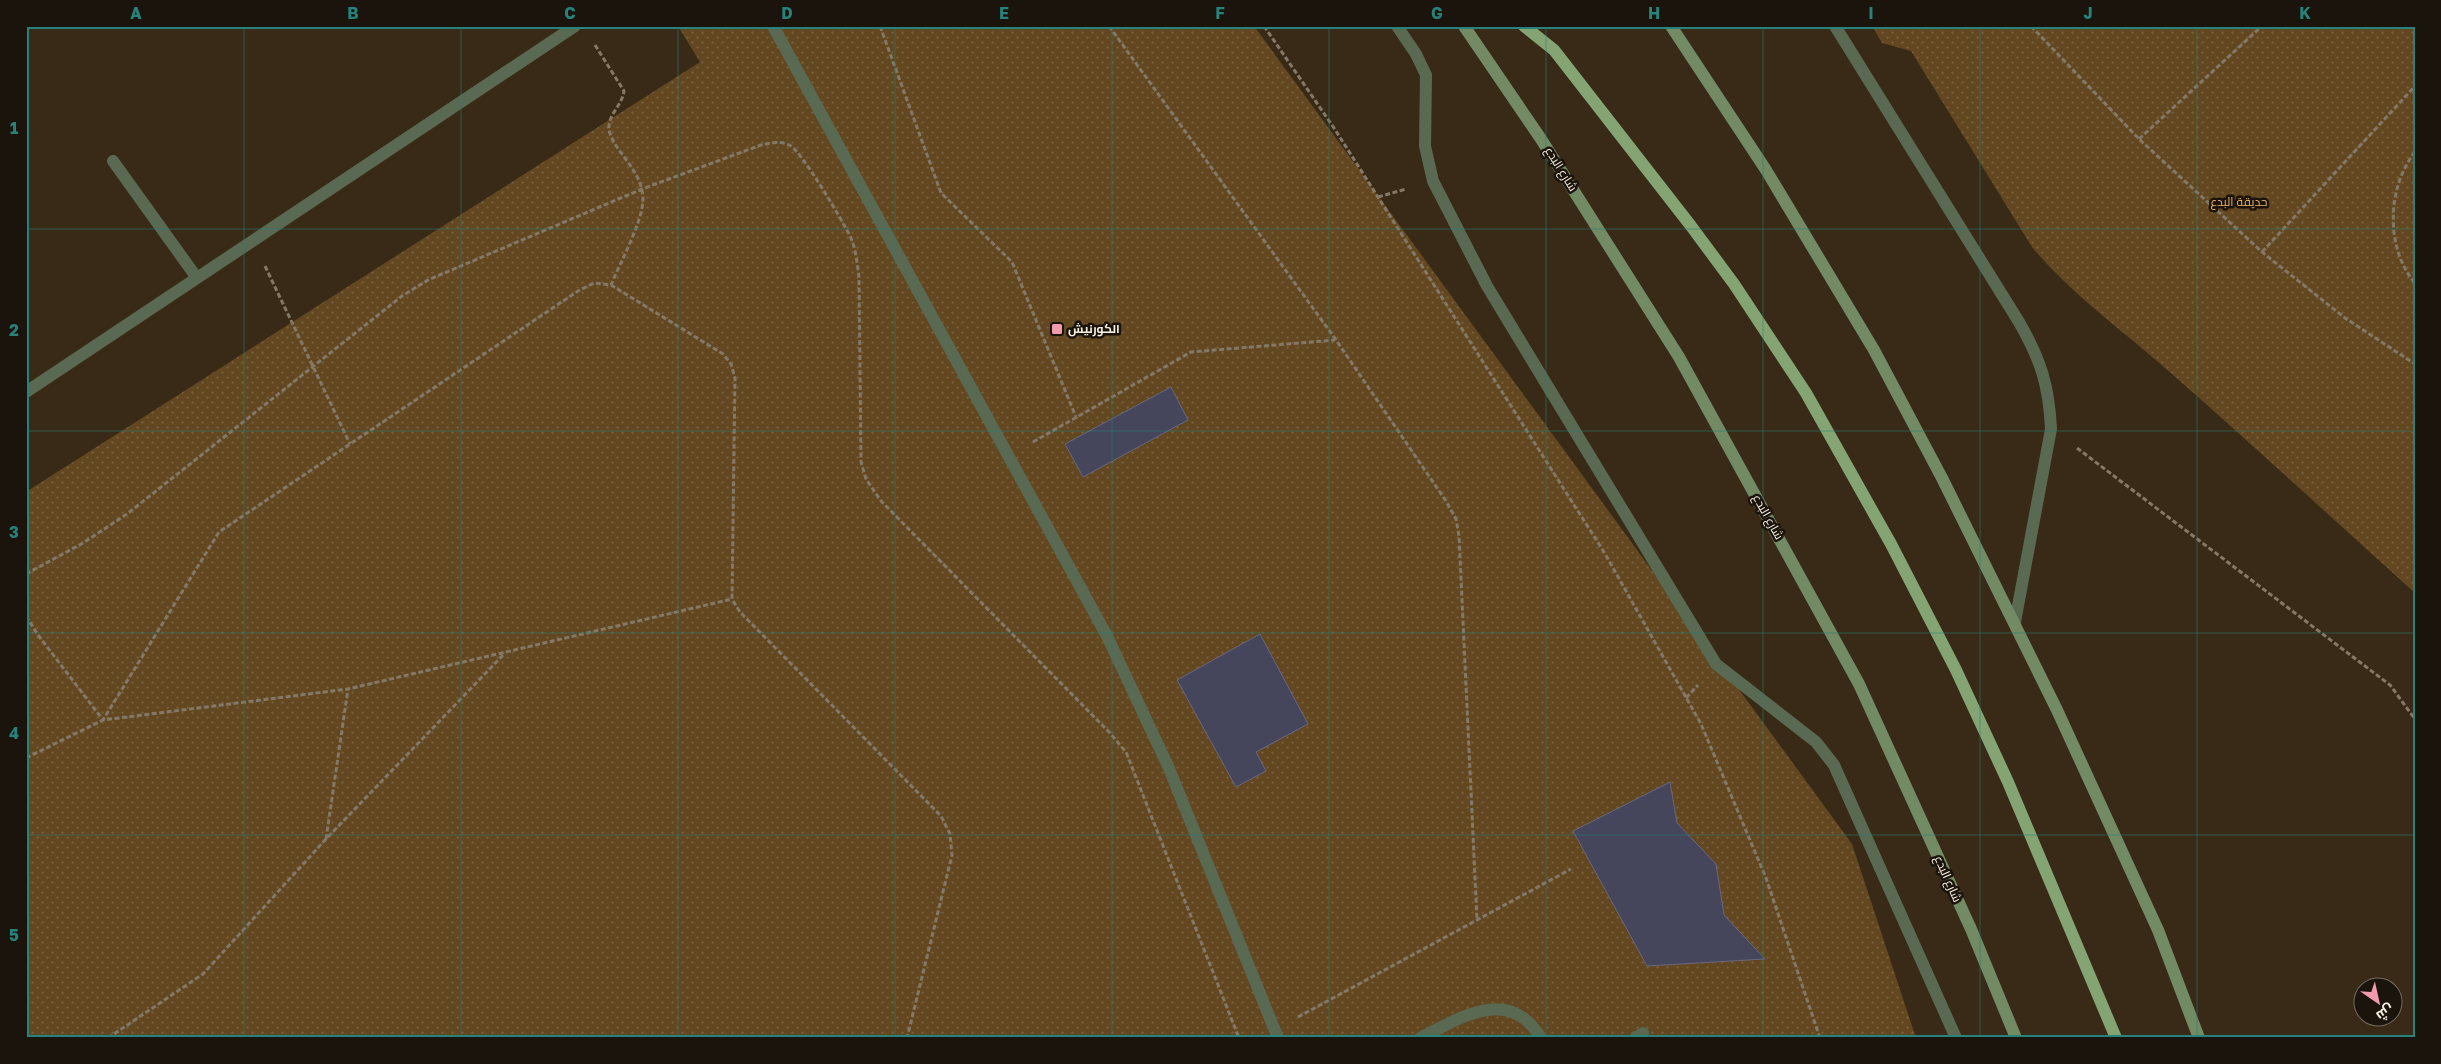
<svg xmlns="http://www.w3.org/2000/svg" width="2441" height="1064" viewBox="0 0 2441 1064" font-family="'Golos Text',Cairo,sans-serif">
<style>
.park{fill:url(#park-dots)}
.building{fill:#45455b;stroke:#686880}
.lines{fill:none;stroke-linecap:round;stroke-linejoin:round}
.path{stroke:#847868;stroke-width:3;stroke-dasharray:5 2.5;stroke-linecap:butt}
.lane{stroke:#5a6952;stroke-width:12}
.secondary{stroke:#728b65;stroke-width:12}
.primary{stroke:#84a573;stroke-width:12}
.grid{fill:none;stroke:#26827a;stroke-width:1;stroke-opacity:0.55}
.poi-dot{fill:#f29aad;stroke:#1b140c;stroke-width:2}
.labels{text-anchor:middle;stroke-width:5;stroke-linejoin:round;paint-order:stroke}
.street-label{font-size:12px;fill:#f8efe3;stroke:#1b140c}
.park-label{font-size:12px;fill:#ecb15d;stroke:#1b140c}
.poi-label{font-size:12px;font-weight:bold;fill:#f8efe3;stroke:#1b140c;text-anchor:start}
.neatline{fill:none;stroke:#26827a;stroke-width:2}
.grid-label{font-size:16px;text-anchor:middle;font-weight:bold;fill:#26827a}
</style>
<defs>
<pattern id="park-dots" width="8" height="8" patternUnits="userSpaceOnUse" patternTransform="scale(1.25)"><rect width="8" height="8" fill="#624720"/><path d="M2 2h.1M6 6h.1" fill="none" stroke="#796240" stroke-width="1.8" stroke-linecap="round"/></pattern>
</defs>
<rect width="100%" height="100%" fill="#392a17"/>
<!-- park -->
<path class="park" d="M678 26H1254L1852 844 1916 1038H26V492L700 62Z
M1872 26H2415V593C2334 520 2254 446 2172 374 2125 332 2073 296 2032 247L1911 51 1882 43Z"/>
<!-- building -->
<path class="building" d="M1171 387 1188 420 1083 477 1065 444Z
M1260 634 1308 724 1256 752 1266 771 1236 787 1177 680Z
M1670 782 1677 823 1716 864 1724 915 1765 959 1647 966 1573 831Z"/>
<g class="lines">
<!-- path -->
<path class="path" d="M880 26 941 193 1012 262 1076 417
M1109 26 1336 340 1446 501 1456 519 1459 536 1477 920
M1264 26 1334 128 1604 552 1701 724 1766 878 1820 1038
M2031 26 2139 139 2262 252 2345 318 2415 364
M595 45 624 91C622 106 608 114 609 129 610 141 625 157 632 168 638 177 643 188 643 199 643 221 620 263 611 285
M2139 139 2262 26
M2415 152C2387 187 2385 248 2415 283
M1378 197 1406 189
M2262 252 2415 86
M265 266 350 444
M1033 442 1191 352 1335 340
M2077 448 2390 685 2415 719
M26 574 83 543 127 514 402 296 428 280 642 189 761 145C770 143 781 140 791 146 803 154 842 220 850 236 856 248 857 263 859 277L861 462 866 479 881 501 1109 732 1126 752 1239 1038
M26 616 38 635 103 720 219 532 578 291 594 283 611 285 723 354 731 364 735 378 732 599 740 612 941 816 950 834 952 855 907 1038
M1686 698 1698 685
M26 758 103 720 348 689 732 599
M326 839 348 689
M1298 1017 1571 869
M108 1038 203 974 326 839 505 653"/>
<!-- lane -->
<path class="lane" d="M773 26 1107 636 1168 766 1278 1038
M1397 26 1416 54 1426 75 1425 146 1433 181 1487 286 1716 664 1816 742 1834 765 1956 1038
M1835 26 2019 322C2041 360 2049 386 2051 429L2015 622
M113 161 197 278
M26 392 575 26
M1420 1038C1460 1018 1509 985 1541 1038
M1635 1038 1643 1033"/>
<!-- secondary -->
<path class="secondary" d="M1464 26 1541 139 1679 357 1859 684 1971 929 2016 1038
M1671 26 1766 170 1874 350 1942 478 2057 710 2158 930 2199 1038"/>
<!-- primary -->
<path class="primary" d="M1524 26 1554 50 1691 226 1734 284 1806 393 1891 544 1956 670 2008 782 2116 1038"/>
</g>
<!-- grid -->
<path class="grid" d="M244 26V1038M461 26V1038M678 26V1038M895 26V1038M1112 26V1038M1329 26V1038M1546 26V1038M1763 26V1038M1980 26V1038M2197 26V1038M26 229H2415M26 431H2415M26 633H2415M26 835H2415"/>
<!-- markers -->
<rect class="poi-dot" x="1051" y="323" width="12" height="12" rx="2.5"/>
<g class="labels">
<!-- street labels -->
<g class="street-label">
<text transform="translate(1561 169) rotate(58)" y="4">شارع البدع</text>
<text transform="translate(1768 517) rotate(61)" y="4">شارع البدع</text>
<text transform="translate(1948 879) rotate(66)" y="4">شارع البدع</text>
</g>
<!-- park labels -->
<g class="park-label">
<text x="2239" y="206">حديقة البدع</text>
</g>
<!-- poi labels -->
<g class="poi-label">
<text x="1068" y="333">الكورنيش</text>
</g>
</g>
<!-- border -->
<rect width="2441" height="1064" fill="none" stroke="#1b140c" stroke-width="55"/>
<!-- north arrow -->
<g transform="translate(2378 1002) rotate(146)"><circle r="24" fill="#1b140c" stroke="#736c62"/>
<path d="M0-4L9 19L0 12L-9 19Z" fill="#f29aad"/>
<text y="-8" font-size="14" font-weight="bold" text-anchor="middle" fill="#f8efe3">ش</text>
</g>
<rect x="28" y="28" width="2386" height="1008" class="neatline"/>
<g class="grid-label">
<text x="136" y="19">A</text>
<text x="353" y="19">B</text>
<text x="570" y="19">C</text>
<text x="787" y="19">D</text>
<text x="1004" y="19">E</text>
<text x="1220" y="19">F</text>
<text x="1437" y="19">G</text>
<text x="1654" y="19">H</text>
<text x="1871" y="19">I</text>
<text x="2088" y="19">J</text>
<text x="2305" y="19">K</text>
<text x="14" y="134">1</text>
<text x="14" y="336">2</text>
<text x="14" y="538">3</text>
<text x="14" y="739">4</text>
<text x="14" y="941">5</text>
</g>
</svg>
